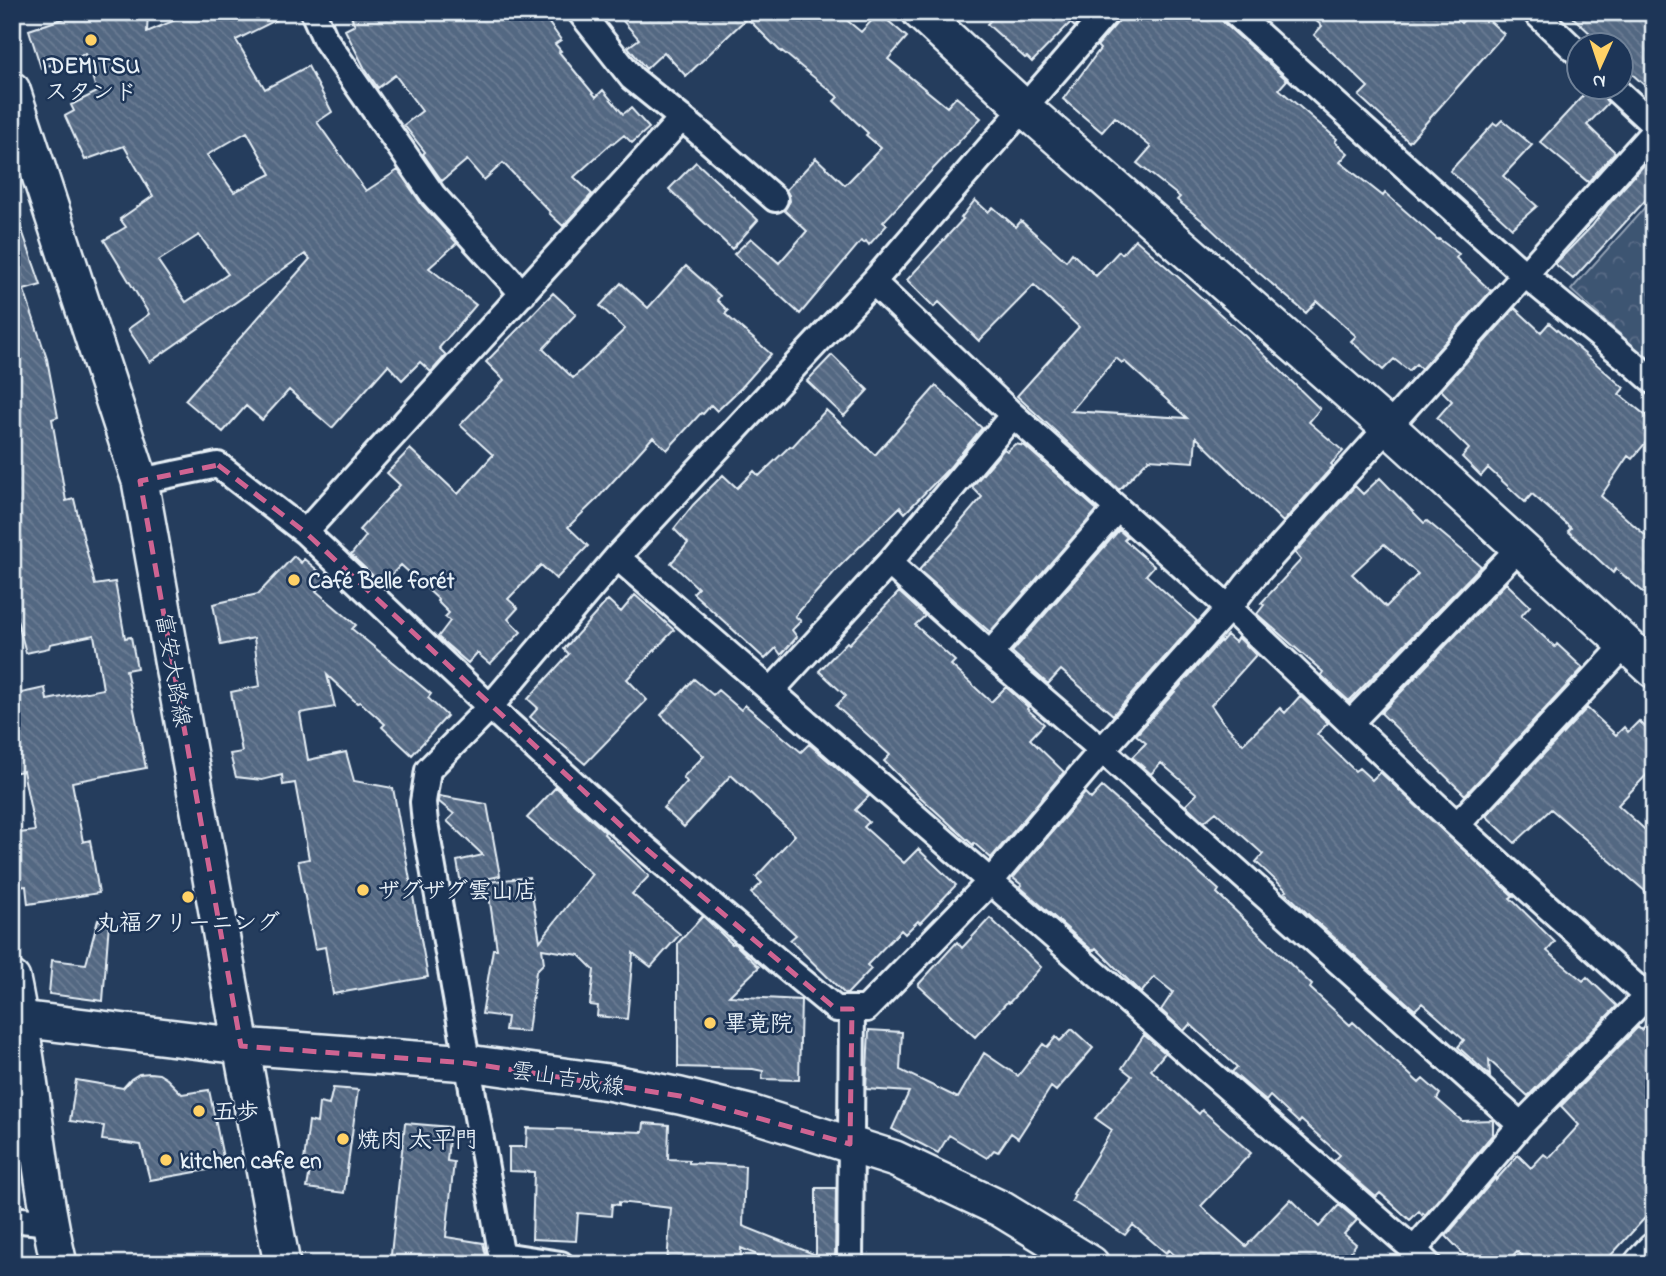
<svg xmlns="http://www.w3.org/2000/svg" width="1666" height="1276" viewBox="0 0 1666 1276" font-family="'Indie Flower','Klee One',sans-serif">
<style>
.forest{fill:url(#forest-crowns);stroke:#93a2b5;stroke-width:2}
.building{fill:url(#building-back-hatch);stroke:#e8f1f8;stroke-width:2;fill-rule:evenodd}
.lines{fill:none;stroke-linecap:round;stroke-linejoin:round}
.street-casing{stroke:#e8f1f8;stroke-width:30}
.secondary-casing{stroke:#e8f1f8;stroke-width:40}
.street{stroke:#1d3557;stroke-width:24}
.secondary{stroke:#1d3557;stroke-width:35}
.marked{fill:none;stroke:#cf6492;stroke-width:5;stroke-dasharray:14 9;stroke-linejoin:round}
.poi-dot{fill:#ffd166;stroke:#1d3557;stroke-width:2.5}
.labels{text-anchor:middle;stroke-width:5;stroke-linejoin:round;paint-order:stroke}
.poi-label{font-size:23px;font-weight:bold;fill:#e8f1f8;stroke:#1d3557;text-anchor:start}
.street-label{font-size:23px;fill:#e8f1f8;stroke:#1d3557}
</style>
<defs>
<pattern id="forest-crowns" width="20" height="18" patternUnits="userSpaceOnUse" patternTransform="scale(1.75)"><rect width="20" height="18" fill="#3e5472"/><path d="M2 6a3 3 0 1 1 6 0M12 15a3 3 0 1 1 6 0" fill="none" stroke="#5a6d87"/></pattern>
<pattern id="building-back-hatch" width="6" height="6" patternUnits="userSpaceOnUse" patternTransform="scale(1.75)"><rect width="6" height="6" fill="#536782"/><path d="M-1 5l2 2M0 0l6 6M5-1l2 2" fill="none" stroke="#6c7d94"/></pattern>
</defs>
<rect width="100%" height="100%" fill="#253d5d"/>
<filter id="ink" filterUnits="userSpaceOnUse"><feTurbulence type="fractalNoise" baseFrequency=".0143" numOctaves="2"/><feDisplacementMap in="SourceGraphic" scale="14" xChannelSelector="R" yChannelSelector="G"/><feConvolveMatrix kernelMatrix="1 2 1 2 8 2 1 2 1" color-interpolation-filters="sRGB"/></filter>
<g filter="url(#ink)">
<!-- forest -->
<path class="forest" d="M1654 197V365L1571 290Z"/>
<!-- building -->
<path class="building" d="M83 12H148L147 32 194 12H292L236 40 265 89 308 66 332 112 317 122 366 191 398 170 422 205 457 243 429 268 476 305 439 348 446 355 431 372 420 362 402 380 388 365 332 428 289 390 262 420 246 406 223 432 185 400 310 259 305 254 150 362 128 329 149 314 104 240 126 227 120 219 153 196 124 146 85 160 65 116 74 111 71 105 97 92 85 54 41 68 29 30ZM247 132 271 174 234 192 207 155ZM199 235 228 274 186 302 158 261Z
M349 12H541L561 40 555 44 561 51 559 52 596 97 603 90 623 114 631 108 649 128 632 143 624 135 613 144 612 143 574 177 592 194 563 226 549 213 550 212 503 163 484 180 467 160 442 181 423 154 425 152 404 125 422 111 395 75 378 88 365 69 345 30 355 25Z
M615 12H837L861 32 879 13 907 37 888 59 947 107 956 97 981 118 883 222 887 225 869 245 866 241 864 243 861 241 800 314 734 254 751 238 779 263 807 231 784 210 790 201 789 195 786 190 816 158 845 185 881 148 866 135 868 133 834 101 838 97 782 51 781 52 747 18 686 76 664 52 646 69 628 47 639 39Z
M998 12H1087L1075 27 1070 23 1032 62 1027 57 1025 58 987 24Z
M1122 12H1216L1224 23 1287 80 1279 89 1337 139 1335 142 1348 153 1340 162 1383 196 1385 193 1438 240 1439 239 1459 254 1456 258 1491 291 1421 369 1416 364 1409 371 1394 359 1383 370 1351 341 1356 336 1317 301 1306 313 1244 260 1204 222 1177 200 1180 197 1137 163 1151 147 1115 117 1102 132 1063 99 1100 49 1097 46 1118 22Z
M1306 12H1450L1461 23 1471 12 1480 20 1484 16 1504 34 1409 142 1359 96 1368 87 1314 35 1322 26Z
M1567 12H1654V94L1620 63V46H1601L1591 37 1592 35Z
M1590 88H1600V93L1608 103 1587 125 1615 152 1588 182 1540 142Z
M1502 120 1532 145 1503 176 1537 206 1512 228 1450 171 1494 123 1497 125Z
M1654 154V191L1573 279 1555 264 1592 226 1608 205Z
M696 162 758 220 732 249 669 189Z
M975 200 988 212 993 207 1016 227 1021 221 1066 261 1072 253 1096 276 1119 251 1122 254 1135 239 1245 336 1320 409 1309 422 1343 451 1331 464 1333 466 1283 522 1196 437 1194 462 1149 459 1119 490 1017 396 1079 327 1034 285 979 341 939 302 934 307 907 280 963 219 961 218ZM1116 358 1122 363 1124 361 1187 418 1071 411Z
M16 213 41 285 24 290 47 359 58 417 52 419 66 501 74 499 95 585 115 582 125 638 131 637 137 668 126 670 146 768 72 782 83 842 90 840 99 893 28 904 26 886 18 887 12 854V834L35 831 23 771 12 773V695L45 688 47 700 103 689 94 635 50 644 49 648 26 653 15 612 12 613V214Z
M686 266 720 296 717 300 728 311 725 314 771 354 741 388 717 411 711 405 703 414 701 413 667 450 653 437 597 499 568 527 588 546 556 579 541 565 508 599 518 608 508 619 521 632 490 664 477 653 468 663 438 637 450 621 445 617 449 613 437 601 438 599 401 565 382 584 351 555 366 536 359 530 400 485 387 473 410 449 458 494 493 455 460 425 504 380 486 362 553 293 576 314 543 349 573 378 625 329 600 306 621 283 648 308Z
M1515 308 1541 332 1549 323 1624 388 1619 394 1654 422V433L1632 459 1628 456 1601 496 1654 543V601L1616 569 1613 573 1568 531 1571 528 1532 494 1525 502 1488 468 1481 476 1462 457 1469 449 1437 418 1452 401 1441 390Z
M832 355 868 390 844 416 807 381Z
M936 386 982 428 950 467 905 513 900 507 837 569 795 616 801 621 792 630 797 637 781 655 776 648 765 659 693 593 698 588 671 563 688 543 674 529 693 505 723 475 737 488 754 471 759 476 790 446 792 447 826 410 875 455Z
M1015 444 1025 446 1097 510 990 632 920 571V569L959 526 958 525 982 497 972 487 1004 449 1007 451Z
M1380 478 1424 523 1427 521 1481 566 1349 701 1321 675 1323 672 1257 614 1264 605 1261 603 1301 560 1295 553 1355 486 1363 494ZM1384 544 1418 574 1386 607 1352 574Z
M1119 530 1127 537 1124 540 1154 566 1146 575 1197 621 1113 715 1061 670 1048 684 1012 652Z
M294 556 301 563 304 559 328 579 316 591 356 625 352 629 431 694 428 698 447 716 412 755 382 727 385 724 360 702 357 703 327 675 335 707 300 713 308 760 346 752 354 781 393 788 428 977 333 994 325 947 315 949 298 861 309 859 295 783 283 785 282 775 262 780 236 777 230 754 242 752 231 692 260 686 254 638 221 645 213 604 258 594Z
M1506 583 1530 606 1521 616 1555 647 1557 644 1583 668 1465 795 1381 713Z
M899 592 925 616 915 625 955 661 951 665 991 702 1006 687 1028 707 1027 709 1044 724 1030 739 1064 772 991 858 974 843 973 845 917 794 884 761 890 755 836 706 846 696 819 671 847 642 849 644Z
M635 595 674 630 627 679 647 700 585 764 530 717 538 708 528 699 569 654 564 649 608 600 621 612Z
M1227 635 1235 642 1238 637 1256 655 1211 705 1222 721 1243 744 1280 708 1285 713 1300 696 1328 723 1317 734 1355 771 1359 768 1372 780 1380 772 1513 896 1510 898 1555 942 1547 951 1583 981 1587 977 1617 1006 1528 1096 1489 1060 1490 1076 1458 1047 1464 1040 1422 1003 1415 1010 1309 915 1285 892 1287 891 1256 862 1263 854 1216 812 1204 822 1186 805 1197 794 1161 763 1151 774 1132 757 1146 743 1136 735 1220 641 1221 642Z
M694 679 713 695 718 690 741 710 745 705 801 752 809 744 869 796 855 810 869 822 864 827 904 863 918 849 956 885 920 923 918 921 905 934 901 930 867 965 871 969 847 994H845L790 940 796 935 751 893 762 883 756 877 795 835 731 775 684 827 663 808 687 782 683 777 704 756 661 715Z
M1587 708 1616 735 1624 727 1628 732 1639 721 1654 735V767L1618 805 1654 838V899L1551 809 1515 843 1486 816Z
M556 787 605 832 604 834 649 876 632 894 680 934 651 967 633 953 627 1019 597 1016 598 1006 590 1005 594 970 579 955 542 949 544 963 536 971 528 1032 505 1030 507 1017 482 1014 493 949H497L487 882 529 877 540 941 592 874 527 818Z
M1102 787 1219 890 1217 893 1312 985 1310 988 1350 1025 1353 1022 1419 1083 1423 1079 1440 1094 1437 1099 1462 1121 1493 1120V1134L1425 1215 1423 1213 1422 1215 1419 1211 1410 1220 1380 1193 1376 1197 1334 1161 1340 1155 1301 1120 1299 1123 1270 1096 1266 1101 1232 1072 1237 1067 1190 1024 1184 1031 1161 1010 1173 992 1154 977 1141 993 1096 948 1093 951 1020 887 1022 885 1013 878 1085 793 1091 799Z
M439 796 487 804 500 876 461 884 457 861 483 855 447 821 454 814 438 801Z
M703 916 732 944 734 943 736 945 759 967 729 996 801 1000 799 1080 762 1079 763 1071 753 1069 678 1067V943Z
M990 918 1041 967 1009 1003 1007 1002 975 1037 918 985 957 942 962 948Z
M98 920 109 922 103 1001 49 994 52 960 86 964Z
M1654 1017V1208L1603 1264H1531L1517 1251 1506 1264H1473L1446 1236 1496 1177V1180L1518 1155 1531 1168 1544 1154 1549 1158 1579 1125 1561 1106 1638 1027 1641 1030Z
M1072 1029 1093 1048 1056 1091 1051 1087 1018 1138 1011 1133 998 1152 994 1150 987 1158 949 1135 938 1153 892 1129 909 1092 866 1089 869 1030 902 1032 900 1070 958 1098 984 1053 1018 1076 1043 1044 1047 1047 1056 1037 1060 1041Z
M1144 1035 1165 1053 1151 1070 1199 1114 1202 1110 1251 1153 1201 1206 1203 1208 1246 1246 1291 1199 1319 1227 1339 1205 1357 1220 1344 1234 1356 1244 1351 1251 1365 1264H1184L1169 1250 1166 1253 1133 1225 1125 1235 1072 1201 1075 1195 1073 1194 1112 1130 1095 1118 1132 1076 1122 1068Z
M150 1073 159 1074 167 1079 182 1094 209 1090 225 1167 150 1180 141 1145 102 1140 104 1126 70 1121 76 1080 123 1088 131 1079 139 1074Z
M333 1088 358 1090 344 1193 307 1188 310 1170 303 1169 309 1121 317 1123 319 1103 329 1105Z
M405 1123 450 1127 447 1161 454 1162 446 1237 483 1243 488 1264H390Z
M644 1123 669 1125 668 1159 689 1160V1163L745 1166 743 1226 816 1255V1188H836L835 1264H778L741 1248 740 1264H667L671 1208 619 1202V1205L612 1204 611 1216 578 1213 576 1241 532 1239 534 1172 509 1171V1147H526L527 1128 643 1132Z"/>
<g class="lines">
<!-- street casing -->
<g class="street-casing">
<path id="street" d="M313 12 325 39 433 195 523 294
M580 12 632 78 695 129 775 199
M1234 12 1524 274 1636 366 1654 382
M1535 12 1578 53
M1614 88 1654 125
M873 282 1013 415 1229 608 1457 825 1654 1003
M140 481 218 465 305 532 490 707 644 847 785 967 836 1009H866L990 882 1102 750 1229 608 1247 584 1654 131
M305 532 682 118
M617 557 1414 1250 1428 1264
M889 563 990 654 1102 750 1521 1125
M990 654 1117 509
M772 690 889 563 1013 415
M1350 723 1519 548
M1457 825 1625 645
M12 1219 50 1223
M1414 1250 1521 1125 1647 996
M502 1255 561 1264
M503 1264 425 823 423 802 428 770 490 707 617 557 873 282 1107 12
M850 1264 852 1009"/>
</g>
<!-- secondary casing -->
<g class="secondary-casing">
<path id="secondary" d="M920 12 1024 108 1388 427 1654 670
M12 90 140 481 241 1046 282 1264
M12 979C32 1073 37 1170 59 1264
M12 1018 241 1046 468 1063 608 1082 680 1096 753 1114 895 1159 1001 1209 1091 1264
M1642 1264 1654 1251"/>
</g>
<!-- street -->
<use href="#street" class="street"/>
<!-- secondary -->
<use href="#secondary" class="secondary"/>
</g>
</g>
<!-- marked area -->
<path class="marked" d="M218 465 305 532 644 847 836 1009H852L850 1144 680 1096 468 1063 241 1046 140 481Z"/>
<!-- markers -->
<g class="poi-dot">
<circle cx="91" cy="40" r="7"/>
<circle cx="294" cy="580" r="7"/>
<circle cx="363" cy="890" r="7"/>
<circle cx="188" cy="897" r="7"/>
<circle cx="710" cy="1023" r="7"/>
<circle cx="199" cy="1111" r="7"/>
<circle cx="343" cy="1139" r="7"/>
<circle cx="166" cy="1160" r="7"/>
</g>
<g class="labels">
<!-- poi labels -->
<g class="poi-label">
<text x="91" y="73" text-anchor="middle">IDEMITSU<tspan x="91" dy="26">スタンド</tspan></text>
<text x="308" y="588">Café Belle forét</text>
<text x="377" y="898">ザグザグ雲山店</text>
<text x="188" y="930" text-anchor="middle">丸福クリーニング</text>
<text x="724" y="1031">畢竟院</text>
<text x="213" y="1119">五歩</text>
<text x="357" y="1147">焼肉 太平門</text>
<text x="180" y="1168">kitchen cafe en</text>
</g>
<!-- street labels -->
<g class="street-label">
<text transform="translate(174 670) rotate(80)" y="8">富安大路線</text>
<text transform="translate(568 1078) rotate(9)" y="8">雲山吉成線</text>
</g>
</g>
<!-- margin -->
<rect width="1666" height="1276" fill="none" stroke="#1d3557" stroke-width="42"/>
<rect x="21" y="21" width="1624" height="1234" fill="none" stroke="#e8f1f8" stroke-width="2.5" filter="url(#ink)"/>
<!-- north arrow -->
<g transform="translate(1600 66) rotate(183)"><circle r="33" fill="#1d3557" stroke="#6e8097" stroke-width="2"/>
<path d="M0-5L12 26L0 18L-12 26Z" fill="#ffd166"/>
<text y="-10" font-size="19" font-weight="bold" text-anchor="middle" fill="#e8f1f8">N</text>
</g>
</svg>
